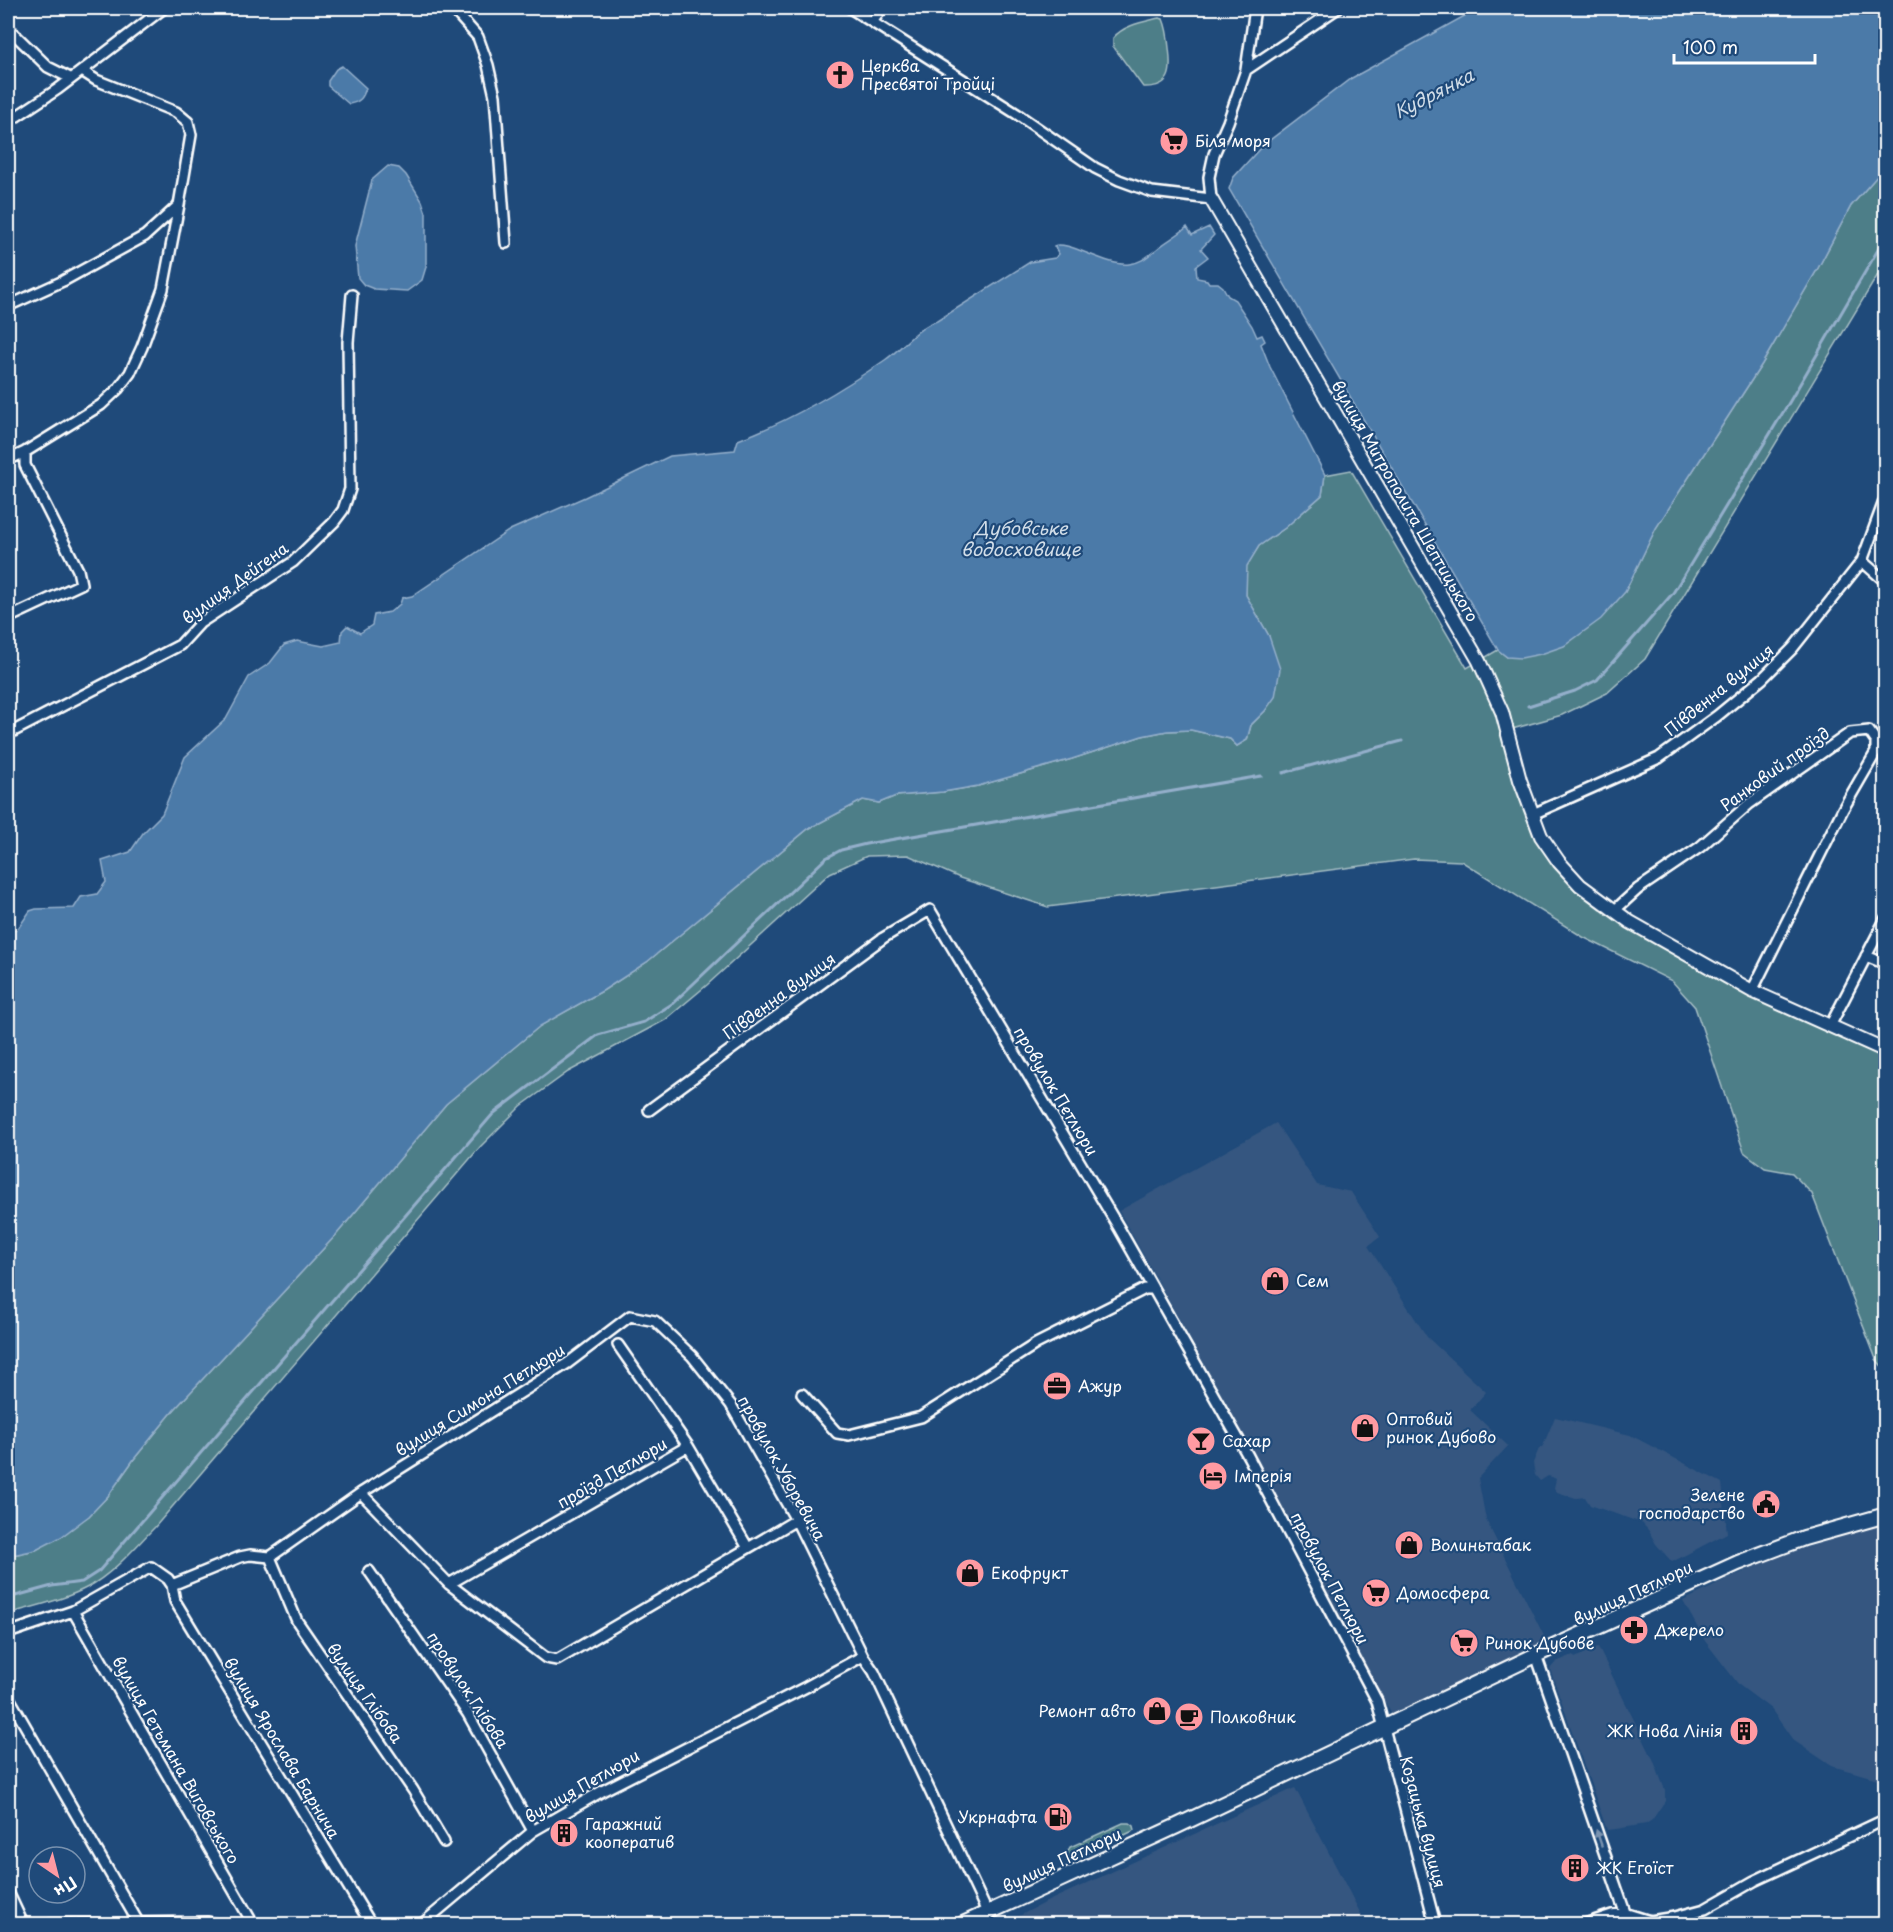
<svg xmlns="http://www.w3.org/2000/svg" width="1893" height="1932" viewBox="0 0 1893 1932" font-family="'Playpen Sans',sans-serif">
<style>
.built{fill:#365780}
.green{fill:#4e7e88;stroke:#a6bec4;stroke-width:1.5}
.water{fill:#4c7aa8;stroke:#94afcb;stroke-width:1.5}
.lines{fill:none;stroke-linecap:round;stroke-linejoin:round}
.stream{stroke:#94afcb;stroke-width:3}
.minor-casing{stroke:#fff;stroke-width:14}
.tertiary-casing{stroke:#fff;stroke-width:16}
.secondary-casing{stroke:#fff;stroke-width:18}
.minor{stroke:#1f4a7a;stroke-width:9}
.tertiary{stroke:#1f4a7a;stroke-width:12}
.secondary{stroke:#1f4a7a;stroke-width:14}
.oneway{fill:#7992af}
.labels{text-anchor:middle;stroke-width:4.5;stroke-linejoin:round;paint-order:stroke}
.poi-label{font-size:16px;fill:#fff;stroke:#1f4a7a;text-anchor:start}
.street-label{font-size:16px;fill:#fff;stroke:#1f4a7a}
.water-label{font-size:18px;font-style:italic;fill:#d2dee9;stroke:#1f4a7a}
</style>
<rect width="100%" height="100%" fill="#1f4a7a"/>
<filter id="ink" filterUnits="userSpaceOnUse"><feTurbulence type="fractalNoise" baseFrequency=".0167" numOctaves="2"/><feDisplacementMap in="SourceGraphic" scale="12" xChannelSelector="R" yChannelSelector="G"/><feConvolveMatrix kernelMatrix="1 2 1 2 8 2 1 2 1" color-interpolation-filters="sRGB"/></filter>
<g filter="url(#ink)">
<!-- built -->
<path class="built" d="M1276 1123 1317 1185 1351 1192 1380 1237 1368 1246 1427 1337 1486 1392 1470 1410 1508 1446 1478 1478 1486 1520 1548 1644 1393 1717 1257 1458 1119 1211Z
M1555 1417 1630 1435 1722 1483 1727 1533 1672 1562 1656 1544 1649 1531 1642 1523 1590 1505 1585 1497 1576 1498 1557 1492 1554 1488 1556 1479 1552 1477 1548 1476 1540 1481 1535 1475 1533 1463 1539 1449 1543 1446Z
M1885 1525H1886L1885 1781 1832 1766 1793 1740 1771 1709 1739 1685 1705 1641 1683 1601 1770 1559 1862 1530Z
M1598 1647 1653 1759 1665 1790V1801L1652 1820 1646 1824 1616 1829 1607 1830 1550 1669 1556 1662 1573 1655 1575 1658Z
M1295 1788 1366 1924H1004L1044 1903Z"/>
<!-- green -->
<path class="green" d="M1159 18 1163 19C1167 28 1168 38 1169 48 1172 71 1172 88 1143 87L1113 46V38C1124 25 1143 22 1159 18Z
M1885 167V263L1645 659 1607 693 1562 715 1512 729 1504 714 1554 865 1750 995 1885 1057V1370L1876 1359 1812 1194 1792 1173 1765 1168 1744 1152 1695 1007 1672 981 1583 937 1461 861 1414 859 1048 907 960 878 908 855 867 856 830 873 707 985 665 1020 568 1072 521 1106 480 1147 155 1527C134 1548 114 1573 88 1587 64 1600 34 1606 8 1614V1556L36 1550 89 1516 108 1496 134 1459 174 1410 336 1235 446 1104 540 1026 604 990 647 962 808 829 863 800 879 803 896 796 943 792 978 786 1072 759 1142 736 1167 731 1191 730 1230 739 1237 746 1247 740 1251 725 1265 711 1269 636 1246 595V566L1259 546 1285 528 1322 495 1325 475 1351 470 1467 668 1498 650 1507 657 1625 592 1656 528 1762 364 1817 270 1851 206Z
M1123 1823H1130L1134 1826 1135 1830 1072 1860 1067 1853 1070 1847Z"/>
<!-- water -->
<path class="water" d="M1479 8H1885V167L1851 206 1817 270 1762 364 1656 528 1625 592 1601 619 1564 646 1541 654 1521 658 1507 657 1498 650 1229 189 1233 178 1262 146 1350 79Z
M342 66 366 88C363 98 360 102 349 104L328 86V81L336 69Z
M388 166 399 168 406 175 422 201 426 213V267L422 280 407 291 374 289 364 285 358 278 355 246 372 180Z
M1187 227 1192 235 1209 227 1214 235 1201 249 1208 257 1196 266 1197 278 1207 280 1209 283H1218L1223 287 1228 296 1235 300 1252 326 1257 337 1262 335 1265 341 1261 344 1270 367 1325 475 1322 495 1285 528 1259 546 1247 566 1246 595 1269 636 1280 669 1275 697 1265 711 1251 725 1247 740 1237 746 1230 739 1191 730 1167 731 1142 736 1072 759 978 786 943 792 896 796 879 803 863 800 808 829 647 962 604 990 540 1026 446 1104 336 1235 174 1410 134 1459 108 1496 89 1516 61 1537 36 1550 8 1556V930H17L30 911 36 909 74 908 81 897 97 894 106 882 102 861 130 852 143 833 162 814 185 757 226 719 249 677 270 663 284 645 297 641 323 646 341 642 342 631 347 626 360 633 372 625 374 615 390 612 400 604 402 598 412 596 510 530 585 497 670 456 735 450 738 440C790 421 840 391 885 360 903 348 917 327 937 321L1030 262 1055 258 1059 254 1054 246C1066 239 1107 267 1129 264 1141 263 1148 256 1157 249 1166 241 1177 236 1187 227Z"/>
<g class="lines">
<!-- stream -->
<path class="stream" d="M1528 706 1575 691 1597 680 1673 593 1790 401 1886 236
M1283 773 1402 741
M8 1598 52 1586 82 1582 99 1571 493 1114 598 1035 644 1022 672 1004 826 858 841 850 866 844 1261 776"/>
<!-- minor casing -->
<g class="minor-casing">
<path id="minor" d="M452 8 478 37 488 65 495 96 506 243
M850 8 1017 114 1095 168 1119 180 1152 192 1211 199 1209 177 1214 154 1228 122 1246 70 1255 8
M873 21 882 8
M8 28 48 67 70 78
M1246 70 1338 8
M8 122 58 89 164 8
M8 306 63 281 145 236 179 205
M8 460 25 452 101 405 118 389 130 373 142 347 163 289 179 205 191 135 188 122 176 112 96 80 82 71
M1862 561 1886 582
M8 618 81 584 78 570 25 465V452
M8 734 180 645 200 623 293 562 334 522 343 510 350 489 348 342 352 295
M1533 814 1659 758 1717 716 1762 679 1793 648 1862 561 1886 496
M1615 910 1638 889 1700 847 1749 804 1850 733 1869 731 1876 741V752L1843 809 1752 991
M1866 956 1886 964
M1830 1026 1886 918
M649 1110 883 938 930 910 1119 1228 1248 1456 1377 1701 1435 1924
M618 1345 688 1446
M802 1394 837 1433 849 1435 921 1417 1036 1344 1145 1289H1153
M361 1493 449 1584 546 1658 557 1660 796 1520
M270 1557 297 1621 413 1790 444 1842
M369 1571 468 1714 533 1831
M449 1584 688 1446 748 1548
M172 1585 175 1601 371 1924
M73 1611 253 1924
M8 1633 73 1611 151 1567 168 1579 172 1585 240 1557 250 1555 270 1557 361 1493 568 1363 630 1316 655 1321 692 1356 731 1405 740 1421 796 1520 863 1656 874 1672 987 1912
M1536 1655 1629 1924
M8 1696 138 1922
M8 1892 23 1924
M51 1924 208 1922 216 1924
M422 1924 533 1831 604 1790 806 1687 863 1656
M1585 1924 1612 1915 1624 1913 1650 1921 1675 1917 1705 1909 1754 1881 1886 1819"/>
</g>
<!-- tertiary casing -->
<g class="tertiary-casing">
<path id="tertiary" d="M1211 199 1479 661 1502 712 1520 780 1541 836 1559 862 1580 885 1630 922 1752 991 1886 1051"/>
</g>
<!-- secondary casing -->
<g class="secondary-casing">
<path id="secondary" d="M963 1924 1177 1826 1536 1655 1738 1563 1804 1538 1886 1515"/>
</g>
<!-- minor -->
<use href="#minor" class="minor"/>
<!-- tertiary -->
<use href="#tertiary" class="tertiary"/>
<!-- secondary -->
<use href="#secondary" class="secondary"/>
</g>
<!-- one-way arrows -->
<defs><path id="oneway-solid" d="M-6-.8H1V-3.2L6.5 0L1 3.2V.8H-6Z" transform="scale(1.5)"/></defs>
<use class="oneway" href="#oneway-solid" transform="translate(1599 1838) rotate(-109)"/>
</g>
<!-- icons -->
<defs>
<g id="church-disc" transform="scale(1.5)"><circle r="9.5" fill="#ff9aa2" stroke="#1f4a7a"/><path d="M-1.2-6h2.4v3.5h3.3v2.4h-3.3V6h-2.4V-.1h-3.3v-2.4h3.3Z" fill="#111"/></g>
<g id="supermarket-disc" transform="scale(1.5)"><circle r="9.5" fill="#ff9aa2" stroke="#1f4a7a"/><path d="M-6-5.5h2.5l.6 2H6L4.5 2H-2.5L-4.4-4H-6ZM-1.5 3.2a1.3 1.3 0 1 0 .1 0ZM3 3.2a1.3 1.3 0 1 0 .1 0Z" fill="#111"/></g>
<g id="shop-disc" transform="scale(1.5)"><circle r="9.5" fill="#ff9aa2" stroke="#1f4a7a"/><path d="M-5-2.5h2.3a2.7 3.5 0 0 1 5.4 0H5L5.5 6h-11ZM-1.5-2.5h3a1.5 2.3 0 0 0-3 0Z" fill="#111"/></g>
<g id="office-disc" transform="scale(1.5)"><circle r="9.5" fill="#ff9aa2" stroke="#1f4a7a"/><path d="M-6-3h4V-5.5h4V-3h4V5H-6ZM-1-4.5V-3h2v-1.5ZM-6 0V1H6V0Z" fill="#111"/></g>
<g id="bar-disc" transform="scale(1.5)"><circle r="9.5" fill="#ff9aa2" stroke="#1f4a7a"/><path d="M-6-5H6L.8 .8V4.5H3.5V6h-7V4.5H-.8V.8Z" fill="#111"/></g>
<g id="hotel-disc" transform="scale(1.5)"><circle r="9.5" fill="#ff9aa2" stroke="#1f4a7a"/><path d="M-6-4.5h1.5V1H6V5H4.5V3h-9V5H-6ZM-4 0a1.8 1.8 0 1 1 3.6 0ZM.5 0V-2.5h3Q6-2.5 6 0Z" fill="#111"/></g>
<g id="civic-disc" transform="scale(1.5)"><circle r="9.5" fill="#ff9aa2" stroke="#1f4a7a"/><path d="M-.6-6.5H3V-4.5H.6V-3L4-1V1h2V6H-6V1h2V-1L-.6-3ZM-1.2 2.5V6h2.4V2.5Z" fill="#111"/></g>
<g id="pharmacy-disc" transform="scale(1.5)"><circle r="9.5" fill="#ff9aa2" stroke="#1f4a7a"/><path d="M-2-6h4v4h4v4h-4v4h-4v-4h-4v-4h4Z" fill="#111"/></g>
<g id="cafe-disc" transform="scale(1.5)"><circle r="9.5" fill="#ff9aa2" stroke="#1f4a7a"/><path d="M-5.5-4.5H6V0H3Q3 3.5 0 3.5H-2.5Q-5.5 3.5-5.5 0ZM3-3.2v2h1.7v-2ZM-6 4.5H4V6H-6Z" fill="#111"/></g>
<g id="building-disc" transform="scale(1.5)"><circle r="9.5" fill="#ff9aa2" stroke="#1f4a7a"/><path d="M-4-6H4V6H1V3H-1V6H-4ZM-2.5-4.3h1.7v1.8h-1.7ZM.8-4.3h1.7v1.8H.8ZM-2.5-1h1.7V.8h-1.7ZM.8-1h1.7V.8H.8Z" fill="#111"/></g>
<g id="fuel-disc" transform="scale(1.5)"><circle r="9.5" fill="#ff9aa2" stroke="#1f4a7a"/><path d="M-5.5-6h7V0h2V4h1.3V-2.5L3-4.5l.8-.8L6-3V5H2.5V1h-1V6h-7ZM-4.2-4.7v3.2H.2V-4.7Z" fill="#111"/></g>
</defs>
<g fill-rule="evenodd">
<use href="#church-disc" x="840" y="75"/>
<use href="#supermarket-disc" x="1174" y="141"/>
<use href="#shop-disc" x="1275" y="1281"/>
<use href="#office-disc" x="1057" y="1386"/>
<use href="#shop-disc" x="1365" y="1428"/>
<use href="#bar-disc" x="1201" y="1441"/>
<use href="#hotel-disc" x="1213" y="1476"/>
<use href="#civic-disc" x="1766" y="1504"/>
<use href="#shop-disc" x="1409" y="1545"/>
<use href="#shop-disc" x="970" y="1573"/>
<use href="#supermarket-disc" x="1376" y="1593"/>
<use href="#pharmacy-disc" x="1634" y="1630"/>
<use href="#supermarket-disc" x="1464" y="1643"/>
<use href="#shop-disc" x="1157" y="1711"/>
<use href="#cafe-disc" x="1189" y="1717"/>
<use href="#building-disc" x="1744" y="1731"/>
<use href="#fuel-disc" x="1058" y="1817"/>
<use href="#building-disc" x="564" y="1833"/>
<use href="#building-disc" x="1575" y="1868"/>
</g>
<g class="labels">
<!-- poi labels -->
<g class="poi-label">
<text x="861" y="72">Церква<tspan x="861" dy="18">Пресвятої Тройці</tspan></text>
<text x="1195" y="147">Біля моря</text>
<text x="1296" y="1287">Сем</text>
<text x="1078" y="1392">Ажур</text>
<text x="1386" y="1425">Оптовий<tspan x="1386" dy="18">ринок Дубово</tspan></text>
<text x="1222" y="1447">Сахар</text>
<text x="1234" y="1482">Імперія</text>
<text x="1745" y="1501" text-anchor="end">Зелене<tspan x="1745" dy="18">господарство</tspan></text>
<text x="1430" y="1551">Волиньтабак</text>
<text x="991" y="1579">Екофрукт</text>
<text x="1397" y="1599">Домосфера</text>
<text x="1655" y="1636">Джерело</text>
<text x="1485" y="1649">Ринок Дубове</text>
<text x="1136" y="1717" text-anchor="end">Ремонт авто</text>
<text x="1210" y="1723">Полковник</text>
<text x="1723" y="1737" text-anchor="end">ЖК Нова Лінія</text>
<text x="1037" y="1823" text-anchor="end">Укрнафта</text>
<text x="585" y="1830">Гаражний<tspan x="585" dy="18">кооператив</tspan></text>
<text x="1596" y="1874">ЖК Егоїст</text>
</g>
<!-- street labels -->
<g class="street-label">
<text transform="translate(1405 501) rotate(60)" y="6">вулиця Митрополита Шептицького</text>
<text transform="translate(235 583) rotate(-36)" y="6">вулиця Дейгена</text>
<text transform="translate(1719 690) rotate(-39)" y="6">Південна вулиця</text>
<text transform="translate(1775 769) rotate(-36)" y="6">Ранковий проїзд</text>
<text transform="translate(779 996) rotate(-36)" y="6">Південна вулиця</text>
<text transform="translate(1056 1091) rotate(59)" y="6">провулок Петлюри</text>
<text transform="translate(480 1400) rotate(-32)" y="6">вулиця Симона Петлюри</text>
<text transform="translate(782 1468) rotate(61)" y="6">провулок Уборевича</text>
<text transform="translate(612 1473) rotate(-30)" y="6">проїзд Петлюри</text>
<text transform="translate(1330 1578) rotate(62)" y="6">провулок Петлюри</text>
<text transform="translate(1633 1593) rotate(-25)" y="6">вулиця Петлюри</text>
<text transform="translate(468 1690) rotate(57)" y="6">провулок Глібова</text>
<text transform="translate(365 1693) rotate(55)" y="6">вулиця Глібова</text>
<text transform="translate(282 1748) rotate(59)" y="6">вулиця Ярослава Барнича</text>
<text transform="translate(176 1760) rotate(60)" y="6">вулиця Гетьмана Виговського</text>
<text transform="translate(582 1786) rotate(-30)" y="6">вулиця Петлюри</text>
<text transform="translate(1423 1822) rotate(75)" y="6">Козацька вулиця</text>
<text transform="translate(1062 1860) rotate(-25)" y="6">вулиця Петлюри</text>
</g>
<!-- water labels -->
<g class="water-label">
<text transform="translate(1434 94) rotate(-27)" y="6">Кудрянка</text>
<text x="1021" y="535">Дубовське<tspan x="1021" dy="21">водосховище</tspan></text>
</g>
</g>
<!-- margin -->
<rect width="1893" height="1932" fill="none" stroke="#1f4a7a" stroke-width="30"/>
<rect x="15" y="15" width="1863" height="1902" fill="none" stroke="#fff" stroke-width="2" filter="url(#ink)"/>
<!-- north arrow -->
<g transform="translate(57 1875) rotate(145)"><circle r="28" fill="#1f4a7a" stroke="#7992af" stroke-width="1.5"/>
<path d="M0-4.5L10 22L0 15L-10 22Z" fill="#ff9aa2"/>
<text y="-9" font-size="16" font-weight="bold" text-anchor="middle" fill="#ffffff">Пн</text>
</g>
<!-- scale -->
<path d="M1674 54v9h141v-9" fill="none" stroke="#ffffff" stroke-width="3"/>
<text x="1683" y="54" font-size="18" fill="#ffffff" stroke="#1f4a7a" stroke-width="4.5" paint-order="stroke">100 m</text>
</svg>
